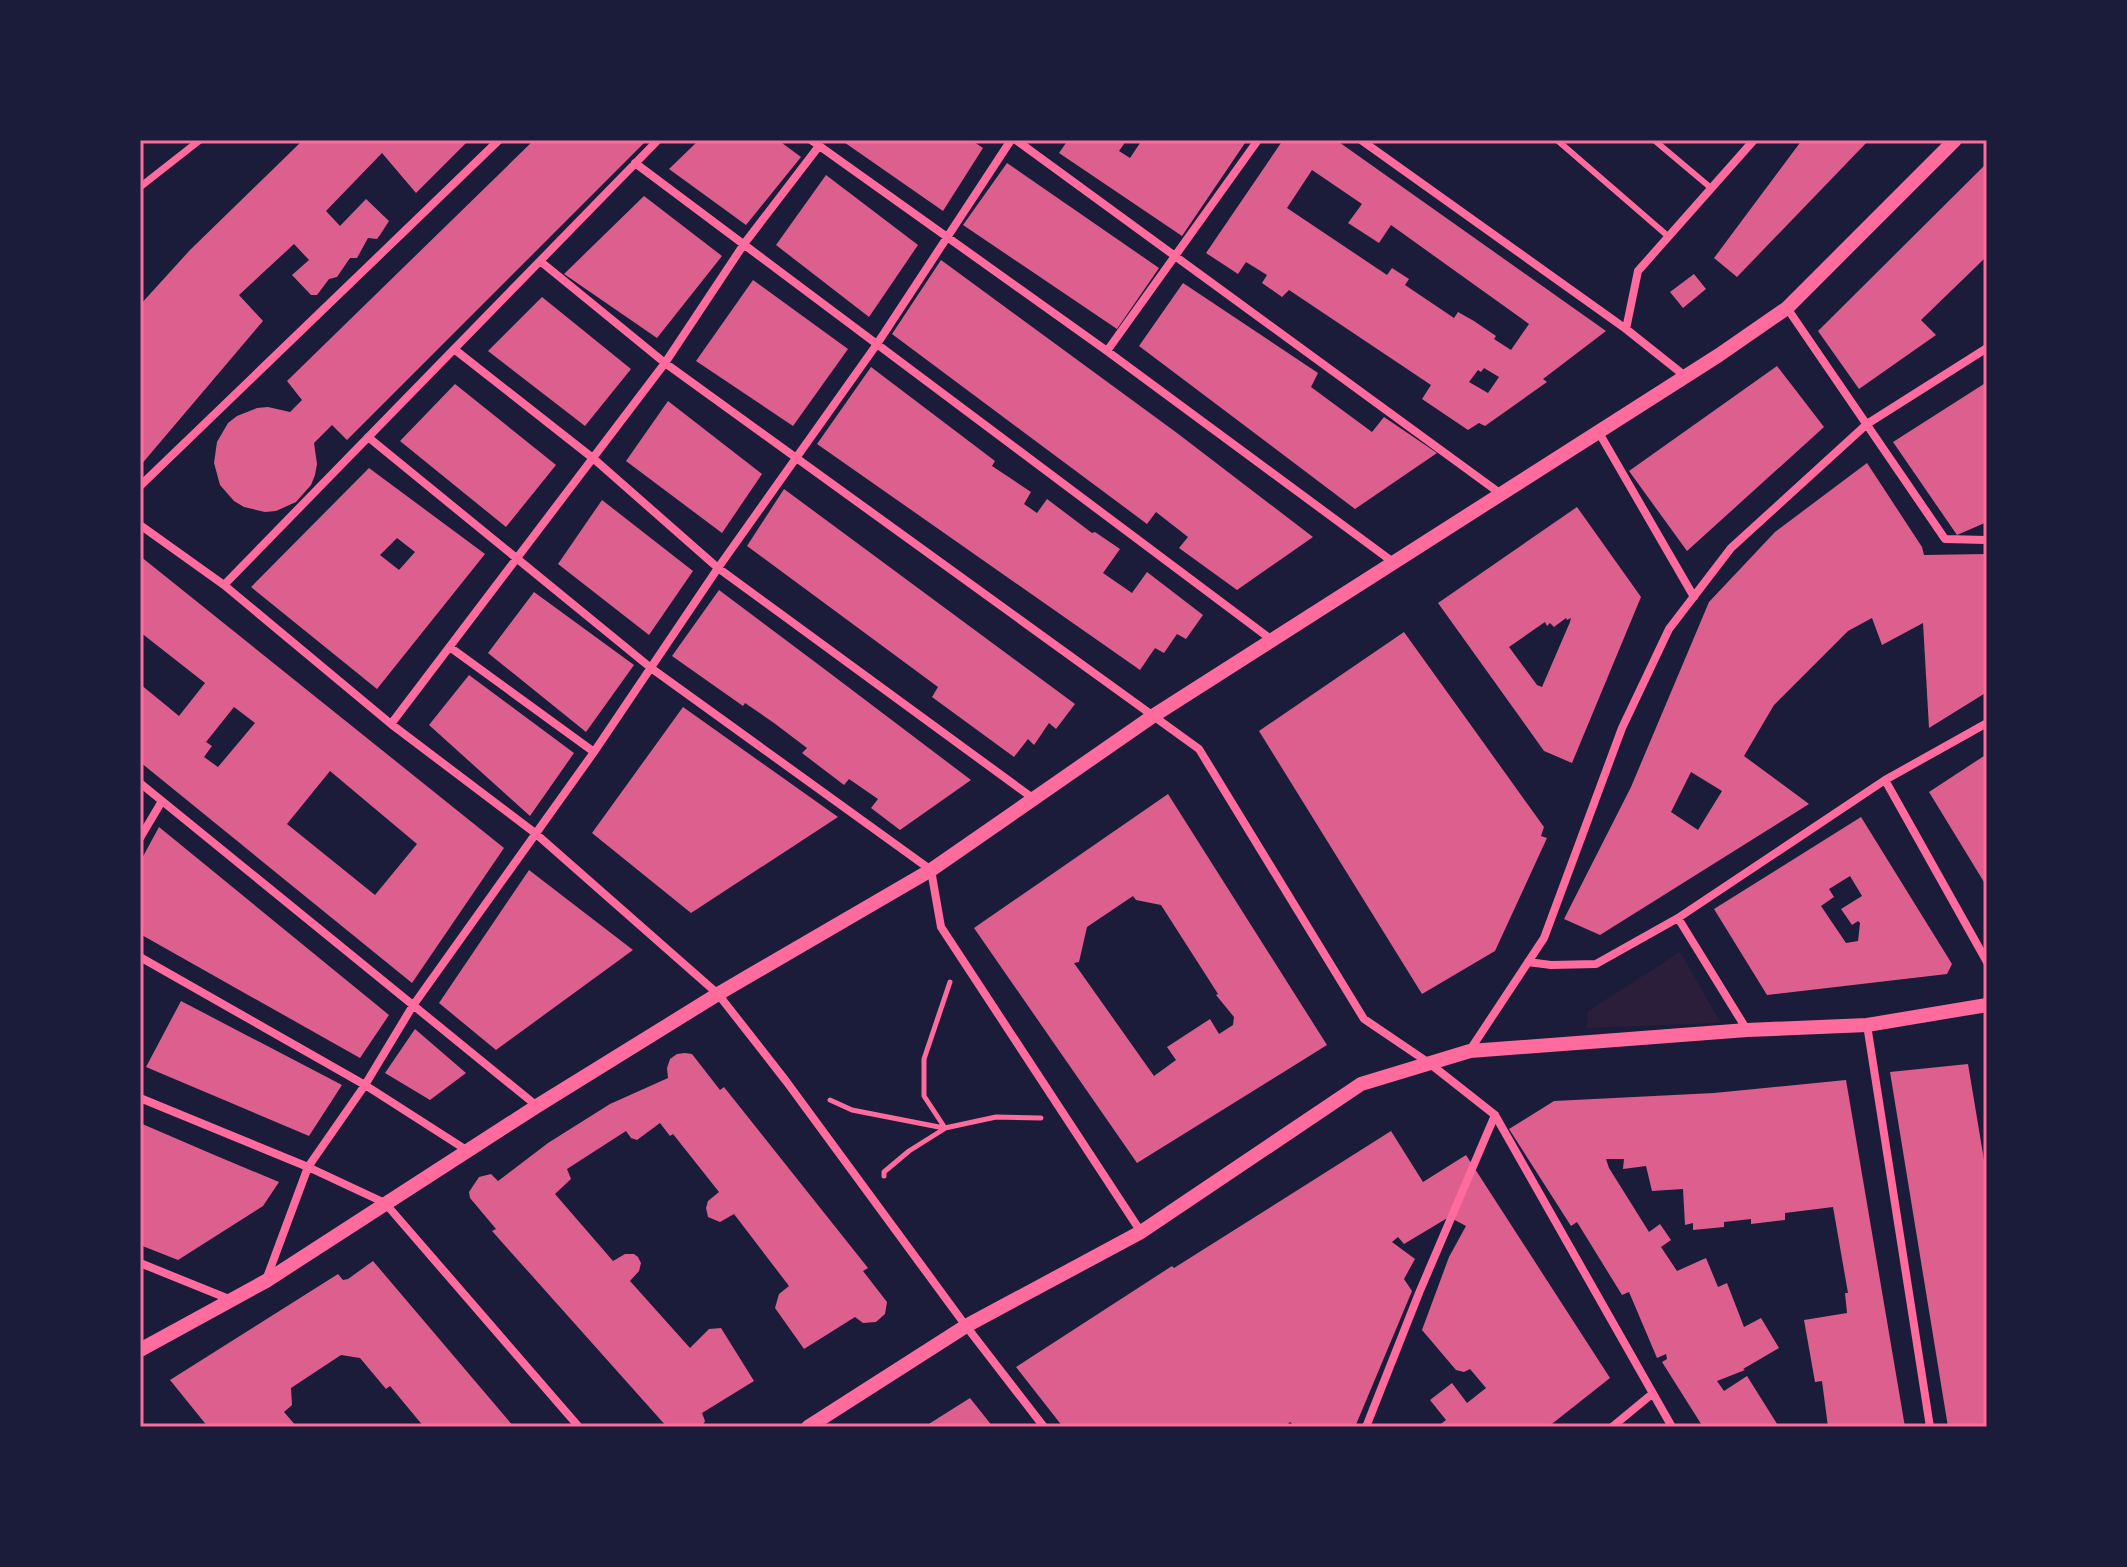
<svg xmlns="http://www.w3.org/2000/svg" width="2127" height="1567" viewBox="0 0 2127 1567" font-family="'Fira Sans',sans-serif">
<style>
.green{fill:#2a1e3b}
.building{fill:#dd5f8e;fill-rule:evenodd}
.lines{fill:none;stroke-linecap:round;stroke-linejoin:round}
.path{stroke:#ff6b9d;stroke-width:5}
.service{stroke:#ff6b9d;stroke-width:6}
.pedestrian{stroke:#ff6b9d;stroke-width:7}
.minor{stroke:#ff6b9d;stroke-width:8}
.tertiary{stroke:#ff6b9d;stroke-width:14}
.neatline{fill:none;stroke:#ff6b9d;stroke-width:3}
</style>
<rect width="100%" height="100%" fill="#1b1b3a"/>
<!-- green -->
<path class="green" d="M1680 952 1721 1023 1586 1028 1588 1011Z"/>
<!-- building -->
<path class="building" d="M303 140H469L416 193 382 153 326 211 340 226 366 199 389 221 380 235 377 239 368 238 357 258H350L337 277 329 279 317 295H311L292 275 309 260 294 244 239 295 263 321 140 466V305L190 250Z
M534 140H647L347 440 332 425 314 443 317 464 315 475 311 485 296 502 276 511 265 512 244 507 234 501 220 485 214 463 217 442 228 423 237 416 257 408 268 407 290 412 302 400 287 381Z
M699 140H778L801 157 746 225 669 169Z
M841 140H971L983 148 943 211Z
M1068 140H1123L1124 144 1119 151 1130 158 1142 140H1247L1182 236 1059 153Z
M1283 140H1336L1606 331 1543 379 1547 382 1485 426 1479 423 1468 430 1422 399 1431 385 1289 290 1282 297 1262 283 1267 275 1246 262 1238 274 1206 253ZM1312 170 1362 204 1348 223 1379 243 1391 225 1529 324 1511 350 1494 339 1496 336 1474 321 1458 312 1454 318 1405 285 1409 279 1392 268 1387 275 1287 208ZM1484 368 1499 377 1488 393 1469 382 1478 370 1481 372Z
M1802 140H1869L1737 277 1714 258Z
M1007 163 1159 268 1117 329 963 225Z
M1987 163V261L1984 259 1921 320 1936 335 1859 389 1818 331Z
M826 175 918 245 869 317 776 245Z
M644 196 722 256 657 338 564 274Z
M941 260 1177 433 1313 537 1237 590 1179 548 1188 537 1156 512 1147 524 892 334Z
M1694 274 1706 289 1683 308 1670 292Z
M753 280 848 349 793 426 696 361Z
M1183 283 1318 373 1311 387 1372 432 1384 417 1437 453 1355 509 1139 346Z
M542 297 631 369 585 426 488 351Z
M1777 366 1824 427 1687 551 1629 471Z
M871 367 995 461 992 466 1031 492 1024 504 1037 513 1047 499 1092 533 1095 532 1120 549 1103 573 1132 593 1147 572 1203 615 1186 639 1177 634 1164 653 1155 648 1140 670 817 444Z
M1987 382V522L1957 535 1893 442Z
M455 384 556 465 506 527 400 441Z
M668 401 762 474 722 533 626 461Z
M1867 463 1922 547 1924 555 1987 554V692L1929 728 1923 623 1882 645 1872 618 1848 631 1774 705 1744 756 1809 804 1600 935 1564 919 1631 787 1709 602 1775 532ZM1691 772 1722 791 1698 830 1671 812Z
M369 468 485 554 377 689 251 587ZM397 538 415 552 399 570 380 555Z
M784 489 1075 704 1056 729 1049 723 1034 745 1028 739 1014 757 932 697 938 687 747 546Z
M602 500 693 571 649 635 558 564Z
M1577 507 1641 597 1572 763 1544 751 1438 603ZM1566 618 1567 620 1571 618 1570 622 1542 687 1537 685 1509 647 1545 622 1547 626 1550 623 1554 627Z
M140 556 504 848 412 983 140 762V684L179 716 205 683 140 632ZM234 707 255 723 218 767 204 757 212 746 206 742ZM330 771 417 844 375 895 287 824Z
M719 590 823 668 971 780 900 830 896 827 871 808 878 799 849 779 844 785 802 753 807 748 774 723 745 703 743 706 672 656Z
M534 592 634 665 586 732 488 653Z
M1404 632 1544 827 1541 836 1547 838 1495 951 1422 994 1259 731Z
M469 675 574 753 530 816 429 725Z
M683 707 838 817 691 913 592 833Z
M1987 754V887L1929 792Z
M1168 794 1327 1045 1137 1163 974 928ZM1133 896 1136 900 1161 905 1218 994 1216 995 1234 1017 1233 1025 1219 1034 1210 1019 1167 1047 1176 1060 1154 1076 1074 963 1079 962 1087 927Z
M1861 817 1952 964 1947 974 1767 995 1714 909ZM1850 876 1862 896 1841 909 1852 925 1858 921 1860 923 1858 941 1846 943 1821 906 1834 897 1829 889Z
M159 827 389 1015 360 1058 140 934V862Z
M529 870 633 950 496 1050 439 1003Z
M181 1001 342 1085 309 1136 146 1067Z
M415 1029 466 1073 430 1100 385 1073Z
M685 1053 692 1054 720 1090 724 1087 868 1268 863 1271 887 1302 885 1314 876 1322 863 1323 855 1317 804 1349 775 1308 779 1294 789 1286 734 1214 720 1222 708 1217 706 1208 708 1201 719 1192 673 1134 670 1136 660 1123 637 1140 631 1138 626 1131 567 1169 571 1179 555 1194 613 1261 625 1254H634L638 1257 641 1263 639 1271 630 1281 690 1348 709 1329 721 1328 754 1381 702 1413 705 1421 702 1427H667L492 1231 496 1229 470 1198 469 1192 479 1177 491 1174 498 1181 548 1143 610 1104 668 1078 667 1068 670 1059 677 1054Z
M1968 1064 1987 1178V1427H1948L1890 1072Z
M1846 1080 1905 1427H1828L1822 1381 1815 1382 1804 1320 1847 1313 1845 1293H1848L1833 1207 1785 1213V1220L1751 1224V1219L1724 1222V1227L1693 1230V1223L1685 1225 1683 1189 1652 1191 1646 1166 1623 1169 1624 1159H1606L1609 1168 1649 1232 1660 1224 1671 1240 1661 1247 1677 1271 1706 1258 1718 1287 1727 1283 1744 1327 1761 1318 1779 1348 1743 1369 1745 1370 1717 1381 1724 1391 1747 1376 1779 1427H1703L1662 1362 1667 1359 1666 1354 1657 1358 1629 1292 1622 1295 1577 1222 1571 1226 1509 1129 1554 1101 1714 1093Z
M140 1123 212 1154 279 1182 263 1206 178 1260 140 1245Z
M1391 1131 1423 1182 1466 1155 1610 1378 1548 1427H1437L1446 1420 1430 1400 1452 1383 1467 1403 1486 1388 1470 1369 1464 1372 1456 1370 1422 1330 1449 1257 1466 1226 1449 1217 1404 1244 1398 1237 1392 1242 1415 1259 1404 1279 1412 1291 1355 1427H1296L1290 1422 1284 1427H1063L1016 1367 1172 1266 1174 1268Z
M373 1261 514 1427H424L390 1386 386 1389 360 1358 341 1355 291 1388 292 1405 284 1412 297 1427H208L170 1380 338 1274 343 1280 348 1279Z
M970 1398 993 1427H924Z"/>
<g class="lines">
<!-- path -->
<path class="path" d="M950 982 924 1059V1096L945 1128 996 1117 1041 1118
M830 1100 852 1110 944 1128
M884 1176V1172L909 1151 944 1129"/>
<!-- service -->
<path class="service" d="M1557 140 1669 237
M1654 140 1711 188"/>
<!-- pedestrian -->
<path class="pedestrian" d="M140 187 200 140"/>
<!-- minor -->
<path class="minor" d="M811 140 1107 351 1393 562
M1016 140 1501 494
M1361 140 1626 329 1685 376
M635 163 1272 640
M540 261 665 363 1199 749 1364 1019 1429 1063 1495 1115 1672 1427
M1787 308 1945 539 1987 540
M1626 329 1638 271 1754 140
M454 349 594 459 718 568 1034 799
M1107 351 1258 140
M1598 431 1694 597
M368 437 651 668 931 870 941 927 1141 1232
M140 486 499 140
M140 525 224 585 391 724 535 833 718 994 786 1081 966 1326 1044 1427
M224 585 658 140
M451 648 594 752
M391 724 665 363 744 244 819 146
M1885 780 1987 962
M140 783 537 1106
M140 838 162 801
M1678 918 1747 1030
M140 957 365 1085 468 1151
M1528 962 1551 965 1596 964 1678 918 1885 780 1987 723
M1867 1025 1930 1427
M1470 1050 1544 938 1622 728 1669 629 1731 548 1867 424 1987 348
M140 1098 308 1167 385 1203 579 1427
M140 1263 229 1299
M266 1280 308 1167 365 1085 412 1007 594 752 718 568 877 344 1011 140
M1366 1427 1419 1293 1495 1115
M1612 1427 1652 1394"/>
<!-- tertiary -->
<path class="tertiary" d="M140 1350 266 1281 537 1106 718 994 931 870 1153 716 1719 355 1787 308 1955 140
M808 1427 966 1326 1141 1232 1361 1084 1470 1051 1747 1030 1867 1025 1987 1005"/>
</g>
<!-- border -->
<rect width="2127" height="1567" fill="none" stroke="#1b1b3a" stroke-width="284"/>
<rect x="142" y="142" width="1843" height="1283" class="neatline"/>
</svg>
